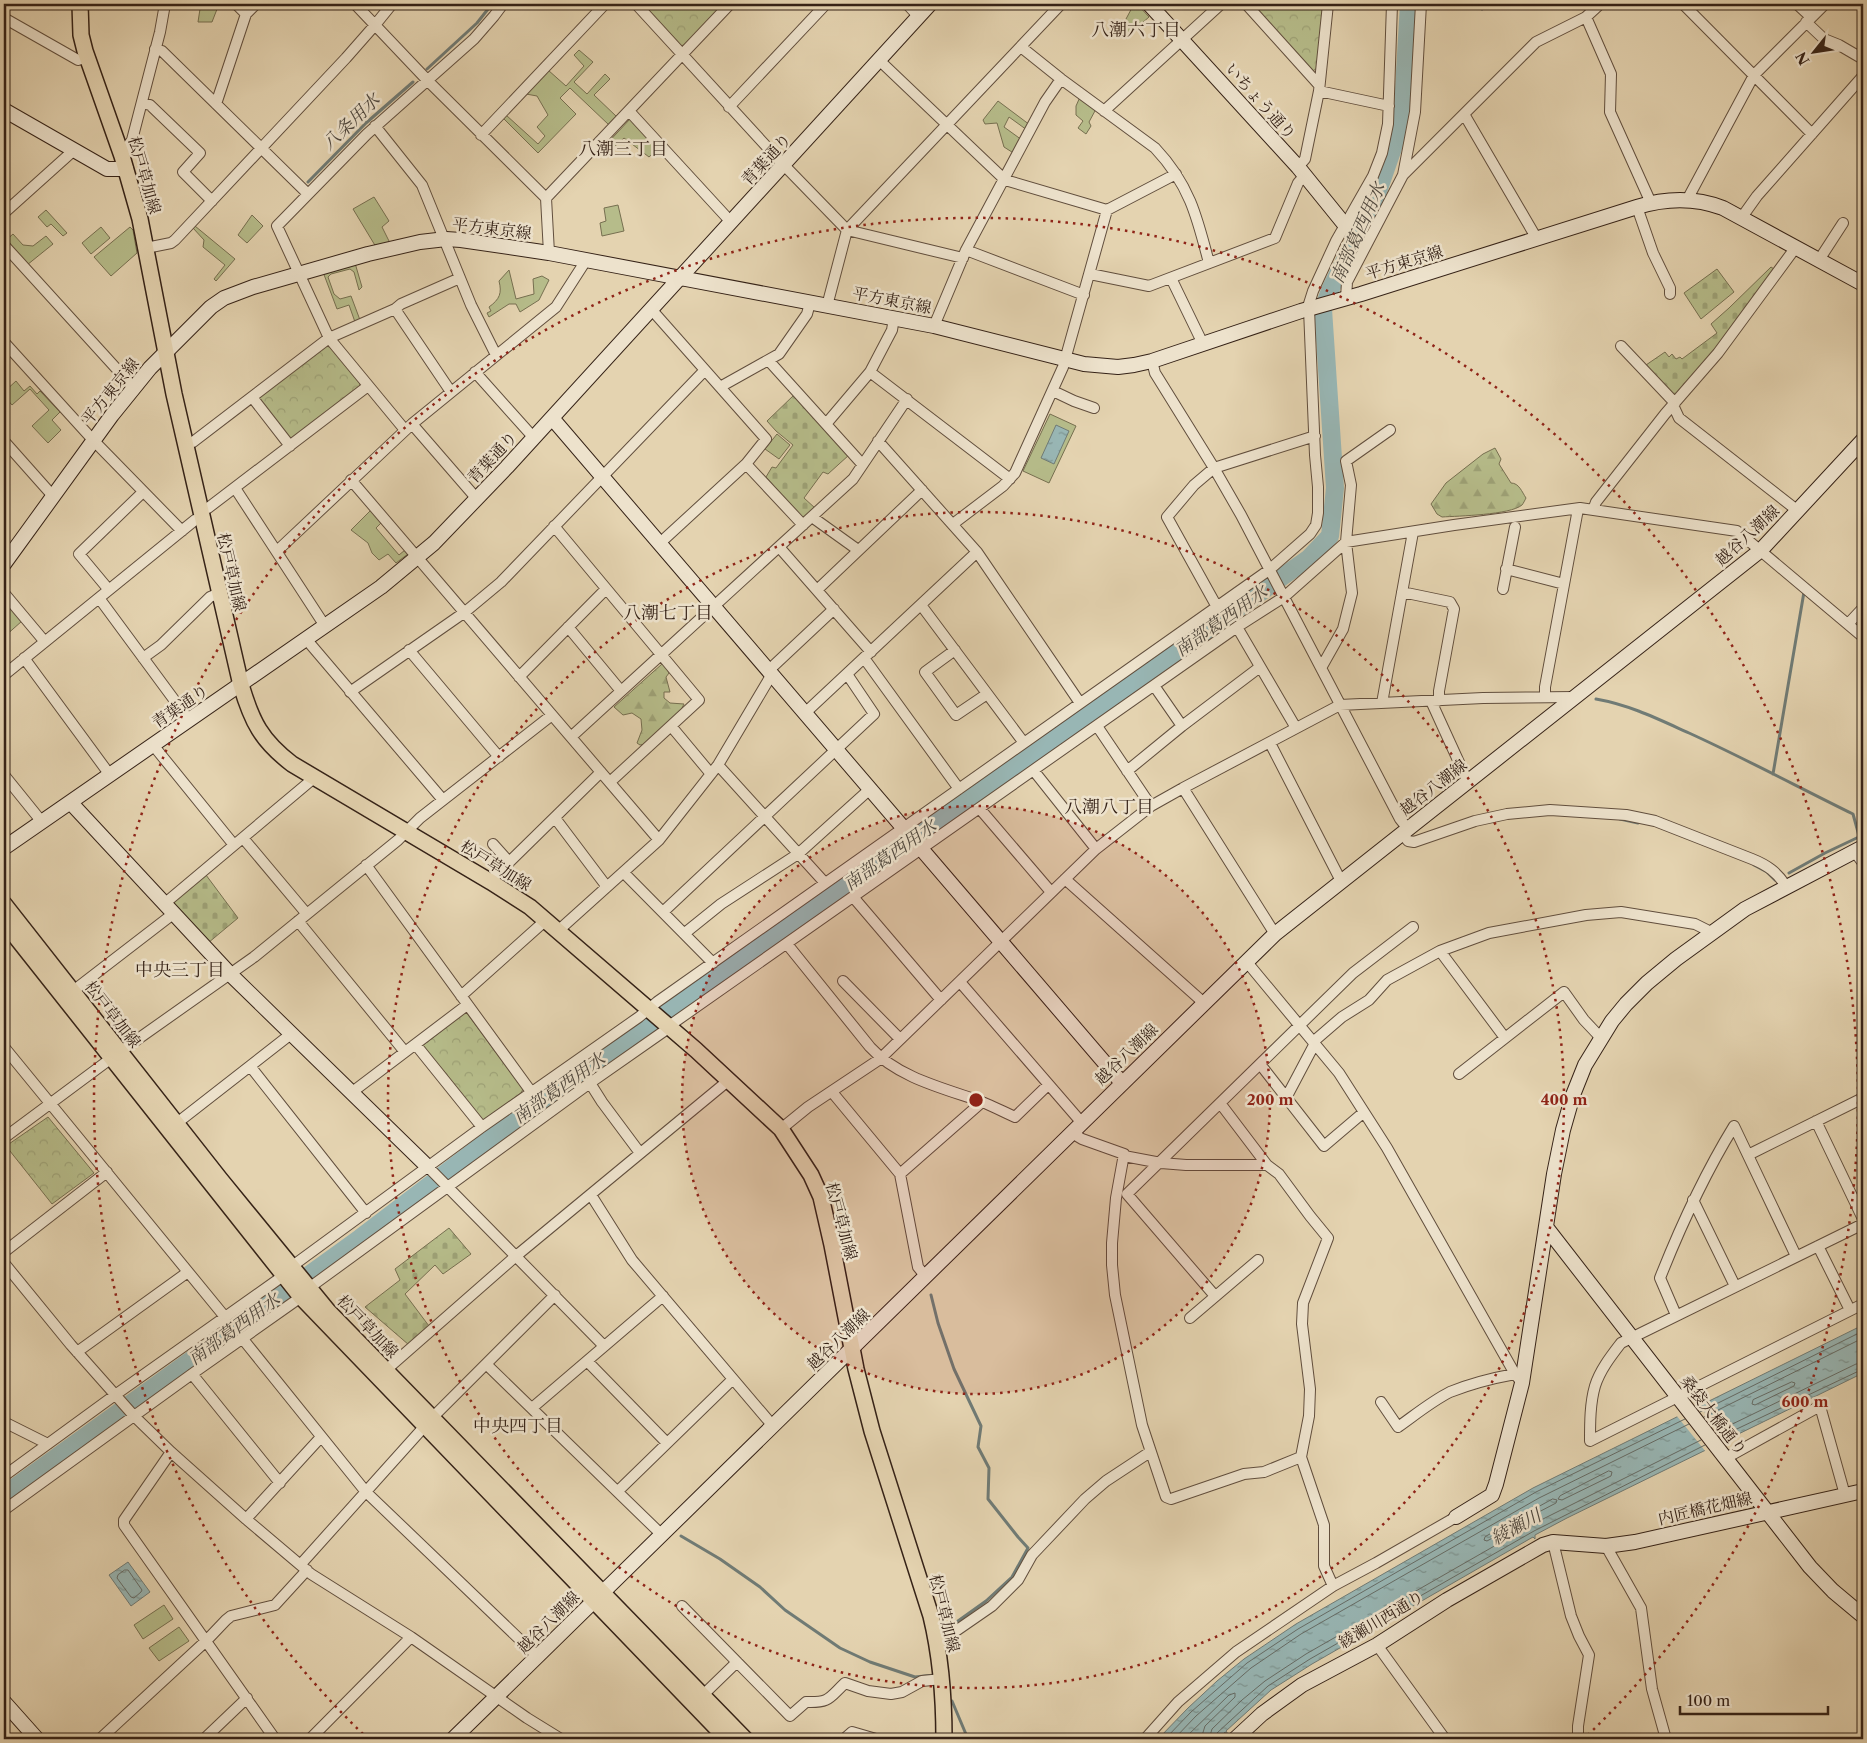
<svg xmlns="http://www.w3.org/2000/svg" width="1867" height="1743" viewBox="0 0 1867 1743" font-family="'Libre Caslon Text','Noto Serif JP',serif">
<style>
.green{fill:#b6bc8a;stroke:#766f50}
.forest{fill:url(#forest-firs);stroke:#766f50}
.cemetery{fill:url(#cemetery-stones);stroke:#766f50}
.park{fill:url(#park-crowns);stroke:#766f50}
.water{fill:url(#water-ripples);stroke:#707b75}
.pier{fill:#e4d3b0}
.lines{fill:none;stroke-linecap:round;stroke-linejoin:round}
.shore{stroke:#666c66;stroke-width:1}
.stream{stroke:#707b75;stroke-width:3}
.river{stroke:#98b6b4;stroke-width:18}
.street-casing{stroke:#614e3d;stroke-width:12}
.secondary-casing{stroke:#352217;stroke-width:16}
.primary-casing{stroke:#352217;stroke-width:18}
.street{stroke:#ede2cc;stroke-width:10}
.secondary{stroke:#ede2cc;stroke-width:14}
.primary{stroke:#e4d3b0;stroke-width:15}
.ring{fill:none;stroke:#8f2418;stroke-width:2.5;stroke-dasharray:2.5 5}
.labels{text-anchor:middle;stroke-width:5;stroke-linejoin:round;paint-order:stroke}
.street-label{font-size:16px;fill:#352217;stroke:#ede2cc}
.neighbourhood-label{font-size:18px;fill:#352217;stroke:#ede2cc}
.water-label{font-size:18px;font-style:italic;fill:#4e473e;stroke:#ede2cc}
.centre{fill:#8f2418;stroke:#ede2cc;stroke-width:2.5}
.ring-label{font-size:15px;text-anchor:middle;font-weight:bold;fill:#8f2418;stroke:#ede2cc;stroke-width:5;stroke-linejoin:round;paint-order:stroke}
</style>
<defs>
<pattern id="forest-firs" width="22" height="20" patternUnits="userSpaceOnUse" patternTransform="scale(1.25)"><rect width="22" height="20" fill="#b6bc8a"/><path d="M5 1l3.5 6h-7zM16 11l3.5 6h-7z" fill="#9da176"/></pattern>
<pattern id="cemetery-stones" width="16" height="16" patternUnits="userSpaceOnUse" patternTransform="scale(1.25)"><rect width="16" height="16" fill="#b6bc8a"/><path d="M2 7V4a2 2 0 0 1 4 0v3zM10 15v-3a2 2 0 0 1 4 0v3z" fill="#9da176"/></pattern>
<pattern id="park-crowns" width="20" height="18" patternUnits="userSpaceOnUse" patternTransform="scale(1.25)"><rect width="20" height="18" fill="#b6bc8a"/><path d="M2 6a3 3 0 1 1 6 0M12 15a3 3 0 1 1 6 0" fill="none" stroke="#9da176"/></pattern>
<pattern id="water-ripples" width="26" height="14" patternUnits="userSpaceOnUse" patternTransform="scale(1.25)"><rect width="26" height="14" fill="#98b6b4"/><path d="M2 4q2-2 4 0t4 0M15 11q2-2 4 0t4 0" fill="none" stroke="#7d9491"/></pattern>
</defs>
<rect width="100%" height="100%" fill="#e4d3b0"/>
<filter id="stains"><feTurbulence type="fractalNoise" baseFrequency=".004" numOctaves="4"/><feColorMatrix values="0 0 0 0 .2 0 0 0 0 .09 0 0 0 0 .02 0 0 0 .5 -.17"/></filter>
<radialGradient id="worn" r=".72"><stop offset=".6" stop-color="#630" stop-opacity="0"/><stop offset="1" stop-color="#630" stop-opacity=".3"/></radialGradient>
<!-- green -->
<path class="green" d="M209 4H219L212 22H198L200 9 208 8Z
M1134 4H1137L1149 17 1126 37 1118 28 1126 19Z
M579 50 593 62 574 82 587 94 605 74 610 79 594 95 617 117 609 125 570 88 560 98 576 114 538 153 503 118 506 115 538 144 545 136 537 127 548 115 537 96 526 94 548 70 566 86 584 66 574 55Z
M1080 97 1096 109 1089 122 1091 126 1086 134 1078 128 1083 121 1076 115V106Z
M998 101 1030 125 1027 130 1009 117 1004 127 1022 140 1015 154 1004 147 997 123 985 124 983 120Z
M630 119 658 149 649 157 624 138 610 151 604 147Z
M374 197 389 221 382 227 390 243 376 247 353 209Z
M618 205 624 231 602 236 600 223 606 221 604 208Z
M46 210 67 233 63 236 51 224 47 227 38 217Z
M252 215 263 226 247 243 238 235Z
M195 226 235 259 216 281 214 279 225 265 203 247 204 240 193 228Z
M101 227 110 238 91 254 82 243Z
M130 227 133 230 137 253 111 276 94 257Z
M13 234 23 245 33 246 46 236 53 244 27 265 5 241Z
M355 263 362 287 359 290 354 272 350 269 331 274 328 277 334 294 340 299 351 296 360 320 355 322 349 305 337 309 323 272Z
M509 270 516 299 534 294 533 279 542 276 549 280 539 300 520 312 516 304H509L489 317 487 313 491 311 489 307C500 299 502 293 499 281Z
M16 381 24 391 30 386 37 394 40 391 60 412 52 420 61 430 48 443 32 426 49 410 30 389 12 405 4 396V392Z
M1050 414 1076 426 1049 483 1023 471Z
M777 434 790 445 779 459 765 449Z
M371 510 382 522 376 528 399 555 405 550 408 554 396 563 388 554 379 560 372 553 368 543 351 530Z
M4 598 22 621 4 637Z
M164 1605 173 1619 143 1639 134 1625Z
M179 1627 189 1641 159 1661 149 1648Z"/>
<!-- forest -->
<path class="forest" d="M1495 448 1501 459 1499 464 1511 483C1519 483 1522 492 1526 498 1525 500 1523 504 1522 505 1510 515 1458 516 1442 517L1437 514 1431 504 1446 483 1483 454Z
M662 664 666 667 669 673 666 677 670 692H664V698L670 703 684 704 681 710 645 744 640 745 637 743 642 730 641 719 632 713 623 715 614 707Z"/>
<!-- cemetery -->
<path class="cemetery" d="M1771 267 1774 269 1717 348 1677 394 1674 396 1646 365 1665 352 1669 357 1672 354 1676 359 1680 357 1682 359 1717 333 1711 324 1729 308Z
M1717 269 1734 292 1701 319 1684 293Z
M794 395 849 455 828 474 823 472 804 498 815 508 803 519 766 477 772 467 776 468 793 445 776 431 767 421Z
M206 875 238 918 208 943 173 906V902Z
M449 1228 471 1254 443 1274 435 1265 405 1294 429 1326 409 1345 365 1307 400 1280 395 1269Z"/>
<!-- park -->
<path class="park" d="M641 4H724L685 45 679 46Z
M1251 4H1324L1317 68 1313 71Z
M325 346 330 347 360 383 359 388 292 439 288 438 259 401 260 397Z
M466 1012 523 1089 521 1093 484 1120 479 1118 422 1046Z
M48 1117 94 1173 52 1204 6 1146Z"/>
<!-- water -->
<path class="water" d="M1056 425 1069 431 1054 464 1041 458Z
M1863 1325V1373L1567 1518 1535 1535V1539L1533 1537 1312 1664 1271 1690 1226 1731 1228 1734 1225 1732 1218 1739H1158L1188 1708 1217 1681 1244 1659 1296 1624 1533 1488Z
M128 1562 150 1592 131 1606 109 1575Z"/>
<!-- pier -->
<path class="pier" d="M1698 1404 1728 1442 1706 1452 1676 1415Z"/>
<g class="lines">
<!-- shore -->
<path class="shore" d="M1792 1382 1795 1383 1794 1386 1755 1405 1752 1404 1753 1400Z
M1700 1412 1863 1331
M1704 1417 1863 1338
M1716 1432 1856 1364 1863 1363
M1720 1437 1863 1369
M1609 1471 1612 1472 1611 1476 1562 1500 1558 1499 1560 1496Z
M1553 1499 1557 1500 1556 1503 1535 1514 1532 1513 1533 1510Z
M1514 1521 1515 1524 1514 1526 1487 1541 1484 1540 1485 1537Z
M125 1570H128L142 1590 141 1592 134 1598 131 1597 117 1578 118 1575Z
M1165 1739 1191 1712 1247 1663 1298 1629 1536 1492 1685 1419
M1174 1739 1196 1716 1251 1668 1301 1634 1539 1498 1689 1424
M1184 1739 1229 1695 1235 1693V1697L1205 1726 1201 1739
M1209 1739 1212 1729 1242 1700 1265 1681 1306 1654 1531 1525 1701 1440
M1215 1739 1217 1733 1268 1686 1310 1659 1534 1531 1705 1445"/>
<!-- stream -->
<path class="stream" d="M1482 9 1488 4
M427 69 477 23 492 4
M308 182 366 123 413 82
M1596 699C1630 705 1658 719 1689 733 1744 758 1798 787 1853 814L1861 843
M1773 774 1804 592
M1620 819 1638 823
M1754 865 1767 872 1775 880
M1789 873 1825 853 1863 835
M931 1295 938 1323 954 1369 981 1426 978 1447 989 1468 988 1499 1018 1537 1028 1548 1012 1577 986 1601 951 1626
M681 1536 720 1559 760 1587 785 1610 840 1648 870 1662 915 1677 935 1675
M952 1701 968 1739"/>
<!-- river -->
<path class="river" d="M4 1495 360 1238 519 1117 1309 558 1330 536 1335 488 1323 309 1331 288 1375 200 1402 122 1409 4"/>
<!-- street casing -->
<g class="street-casing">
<path id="street" d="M236 4 246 14 256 4
M355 4 430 83 546 198 549 253
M636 4 778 159 847 230 963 258
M907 4 919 17
M1246 4 1319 85
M1683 4 1812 134
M1797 4 1811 17
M1586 17 1611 74 1610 112 1651 203
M4 18 78 60 88 57
M1806 22 1824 39 1839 45 1863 59
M1021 47 1061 79 1155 148C1189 184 1197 216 1209 263
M155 49 162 51 308 194
M879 60 1005 180 1107 210
M1319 91 1389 106
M142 103 150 105 200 153 183 172 212 201
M216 104 246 14
M729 107 826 4
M629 111 731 222
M1104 111 1221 4
M1464 114 1537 239
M375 126 422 185 471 305 496 355
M481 135 605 4
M122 156 132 140 160 32 165 4
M1298 167 1305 159 1319 91 1328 4
M1403 175 1536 42 1586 17 1600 4
M546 198 730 4
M1687 200 1754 75 1825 4
M1637 207 1653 253 1670 288V294
M4 213 73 151
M1742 217 1757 196 1863 76
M4 245 134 388
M146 248 171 243 175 240 346 58 375 25 392 4
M966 250 1084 295
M1819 260 1843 223
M1090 274 1149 286 1275 238 1298 183 1305 175
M1171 278 1203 344
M1346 298 1347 282 1403 175 1415 112 1421 4
M827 306 847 230 1061 4
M395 309 401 304 460 278
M651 309 766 439 746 464 660 543
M1307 310 1313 291 1336 241 1373 176 1382 153 1388 124 1392 4
M894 318 892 330 870 372 1010 479
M934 326 966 250 1045 102 1061 79
M4 342 93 440 182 531
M1621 346 1675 403
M769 361 862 464
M1152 361 1155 373 1214 468 1241 515 1400 819 1408 829
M475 372 534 438
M720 387 779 354 807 314 810 303
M1053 391 1074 401 1094 408
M252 397 290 446
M1673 405 1679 418 1798 511
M412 424 477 499
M826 424 870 372
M405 430 329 338 277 226 367 134 474 39 494 16 503 4
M4 441 52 495
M878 441 977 552 1080 703
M185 444 193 442 329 338 395 309 451 392
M746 464 803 525
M351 480 659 840
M235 488 325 626
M200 510 208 508 368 386
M1593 510 1596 502 1665 414 1718 353 1796 247
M812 517 858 550
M953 524 1003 486 1015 473 1063 367 1107 210 1176 174
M554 526 699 700 610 782
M779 547 871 652
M277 551 412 424 556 307 583 265 584 259
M1506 569 1564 584
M1503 589 1515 527
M109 590 79 554 143 492
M817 590 922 490
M1402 592 1450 602 1454 609 1439 691V701
M4 593 45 642
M99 598 189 720
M921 605 1024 743
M1217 607 1167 517 1194 485 1214 468 1315 436
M1848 624 1863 608
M568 627 621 691
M1237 627 1296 728
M306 639 443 800
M409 650 499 757
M955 650 925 672 956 715 987 694
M24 658 110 775
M143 658 161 645 210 597 219 593
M864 658 959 789
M1321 668 1343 629 1352 593 1346 542 1351 485 1346 461 1390 430
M769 670 834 609
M4 675 195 520 202 519
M519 677 606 589
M1155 687 1182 726
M350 692 465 612 501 582 705 370
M1545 697V687L1578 509
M1431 701 1468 782
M1382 703 1413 532
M805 713 977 552
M671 726 711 774
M1097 726 1151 806
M571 737 853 479 907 399
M1270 743 1341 881
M153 745 234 845
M718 765 825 883
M1034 771 1096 849
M1127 771 1182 726 1260 667
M4 775 42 822
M1183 788 1275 934
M980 809 1051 892
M555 818 607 887
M1402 833 1408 841 1414 842 1475 821 1507 814 1550 810 1626 815 1655 821 1752 859C1767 865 1777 872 1786 886
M243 838 306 913
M493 844 509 862
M1854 851 1863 863
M366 865 532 1093
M624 873 713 963
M1065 879 1204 1003
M491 882 496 875 601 772
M854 898 941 1000
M164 904 314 778
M663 912 874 714 847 674
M298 921 405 1052
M559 930 659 840 718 765 772 674
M685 933 721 904 798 854 870 789
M787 944 870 1047C897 1077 942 1088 980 1101 992 1106 1004 1112 1015 1117L1048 1085
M1440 951 1505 1038
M1246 961 1339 1073 1387 1148 1515 1374 1522 1383
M843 981 900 1039
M960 982 1082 1123
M73 991 173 914
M461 996 546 920
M669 1026 1237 627 1284 597 1346 542 1454 525 1580 508 1737 531 1863 637
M1313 1042 1342 1017 1369 1000 1387 980 1440 951 1489 933 1586 915 1621 912 1695 924 1711 932
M416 1045 482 1127
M4 1047 225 1317
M1260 1064 1324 1146 1364 1112
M250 1066 366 1213
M1459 1074 1564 992 1584 1020 1601 1038
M590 1083 602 1102 640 1153
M832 1092 900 1174 918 1267 926 1277
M351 1093 467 1005
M1286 1098 1314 1045
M1220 1103 1267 1165 1279 1174 1310 1216 1328 1238 1303 1303 1302 1324 1310 1389 1309 1416 1301 1457 1324 1525V1566L1333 1586
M1816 1121 1863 1219
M177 1123 291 1034
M1734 1126 1796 1256
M781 1129 808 1107 880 1059 1096 849 1151 806 1183 788 1340 705 1483 698 1575 697
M1072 1133 1082 1139 1124 1154 1116 1198 1112 1243V1265L1115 1295 1142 1425 1166 1497 1171 1499 1244 1474 1264 1472 1301 1457
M4 1138 121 1051 254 957 398 840 420 818 552 715
M1748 1155 1863 1098
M1124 1156 1161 1163 1186 1165H1267
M428 1167 604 1346
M900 1174 982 1102
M591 1195 632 1260 773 1426
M1693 1200 1735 1286
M1863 1224 1621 1343C1611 1356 1600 1370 1595 1386 1590 1403 1590 1423 1590 1441L1863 1304
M1818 1246 1850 1310
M4 1252 107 1172
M4 1263 71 1345 134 1416 171 1452 246 1519 311 1574 411 1637 527 1718 561 1739
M291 1267 482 1127 639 1017 657 1002 1269 570 1310 534 1316 525 1318 513V487L1315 455 1309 309
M309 1288 590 1083 670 1027
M1215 1296 1127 1194 1353 973 1413 927
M1676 1315 1660 1278C1681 1225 1704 1175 1734 1126
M1190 1318 1258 1260
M242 1338 366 1492 538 1657
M77 1352 188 1272
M587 1361 667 1443
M486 1364 662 1535
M386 1370 516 1256 729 1080
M192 1374 280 1483
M1381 1402 1398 1427C1415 1415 1432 1401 1450 1392 1470 1384 1493 1378 1515 1374
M532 1408 663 1296
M4 1422 48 1444
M171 1452 124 1520V1525L275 1739
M1726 1458 1820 1406 1845 1495
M4 1476 115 1395 283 1276
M618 1491 733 1379
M4 1510 192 1374 301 1297
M246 1519 321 1437
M1553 1542 1571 1616 1579 1636 1589 1655 1578 1726V1739
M1606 1546 1641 1608 1652 1689 1666 1739
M301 1564 432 1418 555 1295
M682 1606 790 1716 806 1702C830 1703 829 1698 845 1683L868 1691 891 1694 902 1692 922 1681 942 1679
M937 1644 992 1606 1018 1580 1032 1555 1085 1499 1106 1481 1150 1452
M1377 1645 1445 1739
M703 1695 737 1662
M100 1739 206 1641 226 1620 231 1616 275 1605 307 1570
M204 1739 247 1698
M310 1739 411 1637
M844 1739 852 1732 876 1739
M1145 1739 1178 1702 1236 1652 1333 1586 1376 1563 1456 1517"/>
</g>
<!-- secondary casing -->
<g class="secondary-casing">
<path id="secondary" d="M1149 4 1298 167 1345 225
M4 110 107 169H126
M552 418 1122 1083
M4 564 112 415 150 368 211 307 224 298 253 287 368 254 420 242 446 239 461 240 549 253 934 326 1084 364 1118 367 1134 365 1152 361 1301 311 1361 294 1637 207C1666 198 1694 197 1723 208L1863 284
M71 803 230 974 428 1167
M4 848 381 587 434 543 507 467 930 4
M1546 1227 1810 1567 1833 1591 1863 1616
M1456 1517 1492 1495 1496 1484 1522 1383 1554 1174 1563 1130 1573 1095 1585 1065 1612 1021 1626 1004 1647 983 1676 959 1745 909 1863 847
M4 1702 37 1739
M453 1739 1275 934 1761 550 1863 440
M1235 1739 1262 1714 1302 1685 1377 1645 1447 1600 1543 1545 1553 1542 1606 1546 1635 1542 1863 1491"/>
</g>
<!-- primary casing -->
<g class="primary-casing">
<path id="primary" d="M80 4 81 35 85 51 122 156 140 219 174 394 241 685C252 722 261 740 292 764L491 882 530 907 696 1050 781 1129 811 1175 821 1197 832 1245 856 1369 872 1431 931 1616C941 1657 944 1697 944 1739
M4 904 220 1179 328 1311 745 1739
M4 922 301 1297 727 1739"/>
</g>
<!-- street -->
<use href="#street" class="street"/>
<!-- secondary -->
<use href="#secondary" class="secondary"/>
<!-- primary -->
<use href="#primary" class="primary"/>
</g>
<!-- distance rings -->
<circle cx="976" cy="1100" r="294" fill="#8f2418" fill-opacity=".12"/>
<g class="ring">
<circle cx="976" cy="1100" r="294"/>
<circle cx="976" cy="1100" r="588"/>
<path d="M363 1734A882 882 0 1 1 1589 1734"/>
</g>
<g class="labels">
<!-- street labels -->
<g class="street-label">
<text transform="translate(1261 101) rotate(48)" y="6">いちょう通り</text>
<text transform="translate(766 159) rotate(-47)" y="6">青葉通り</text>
<text transform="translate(145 175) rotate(74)" y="6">松戸草加線</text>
<text transform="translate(492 228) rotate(7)" y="6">平方東京線</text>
<text transform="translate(1404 262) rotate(-17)" y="6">平方東京線</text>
<text transform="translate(892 300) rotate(11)" y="6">平方東京線</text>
<text transform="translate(110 391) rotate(-51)" y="6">平方東京線</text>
<text transform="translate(492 457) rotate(-47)" y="6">青葉通り</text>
<text transform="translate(1747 535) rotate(-43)" y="6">越谷八潮線</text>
<text transform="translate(232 572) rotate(77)" y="6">松戸草加線</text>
<text transform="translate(180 706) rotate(-34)" y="6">青葉通り</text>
<text transform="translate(1433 787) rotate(-38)" y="6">越谷八潮線</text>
<text transform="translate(496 865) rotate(32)" y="6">松戸草加線</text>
<text transform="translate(113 1014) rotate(52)" y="6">松戸草加線</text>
<text transform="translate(1126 1054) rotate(-44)" y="6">越谷八潮線</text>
<text transform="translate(842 1221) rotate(75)" y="6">松戸草加線</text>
<text transform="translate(368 1326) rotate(46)" y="6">松戸草加線</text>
<text transform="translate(838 1339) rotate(-44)" y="6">越谷八潮線</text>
<text transform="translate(1714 1415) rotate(52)" y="6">桑袋大橋通り</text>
<text transform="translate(1705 1508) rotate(-13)" y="6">内匠橋花畑線</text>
<text transform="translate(945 1613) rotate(76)" y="6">松戸草加線</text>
<text transform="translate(1381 1619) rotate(-31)" y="6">綾瀬川西通り</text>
<text transform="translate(548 1622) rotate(-45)" y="6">越谷八潮線</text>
</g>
<!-- neighbourhood labels -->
<g class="neighbourhood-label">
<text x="1136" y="36">八潮六丁目</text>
<text x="623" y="155">八潮三丁目</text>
<text x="668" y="619">八潮七丁目</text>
<text x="1109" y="813">八潮八丁目</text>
<text x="180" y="976">中央三丁目</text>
<text x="518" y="1432">中央四丁目</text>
</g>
<!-- water labels -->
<g class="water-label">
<text transform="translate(351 122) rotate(-44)" y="6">八条用水</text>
<text transform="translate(1358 233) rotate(-66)" y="6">南部葛西用水</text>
<text transform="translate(1221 621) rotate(-35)" y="6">南部葛西用水</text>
<text transform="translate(890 855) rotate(-35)" y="6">南部葛西用水</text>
<text transform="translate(559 1088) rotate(-35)" y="6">南部葛西用水</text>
<text transform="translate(234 1329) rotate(-36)" y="6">南部葛西用水</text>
<text transform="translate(1516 1527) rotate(-29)" y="6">綾瀬川</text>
</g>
</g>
<circle cx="976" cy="1100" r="8" class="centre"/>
<g class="ring-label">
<text x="1270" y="1105">200 m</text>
<text x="1564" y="1105">400 m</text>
<text x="1805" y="1407">600 m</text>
</g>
<!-- margin -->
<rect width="1867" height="1743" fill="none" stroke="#e4d3b0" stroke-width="20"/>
<rect x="5" y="5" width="1857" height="1733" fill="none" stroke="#352217" stroke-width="2.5"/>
<rect x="10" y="10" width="1847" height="1723" fill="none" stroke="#352217"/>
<!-- north arrow -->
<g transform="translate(1814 52) rotate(240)" stroke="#ede2cc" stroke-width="4" paint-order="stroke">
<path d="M0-4L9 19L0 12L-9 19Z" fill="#352217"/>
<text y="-8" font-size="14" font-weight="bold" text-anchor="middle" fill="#352217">N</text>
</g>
<!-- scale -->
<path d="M1680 1706v8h148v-8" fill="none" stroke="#352217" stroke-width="2.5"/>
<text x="1687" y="1706" font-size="15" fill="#352217" stroke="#ede2cc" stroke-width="4" paint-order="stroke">100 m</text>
<rect width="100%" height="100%" filter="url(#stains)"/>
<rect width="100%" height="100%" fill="url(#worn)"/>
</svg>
